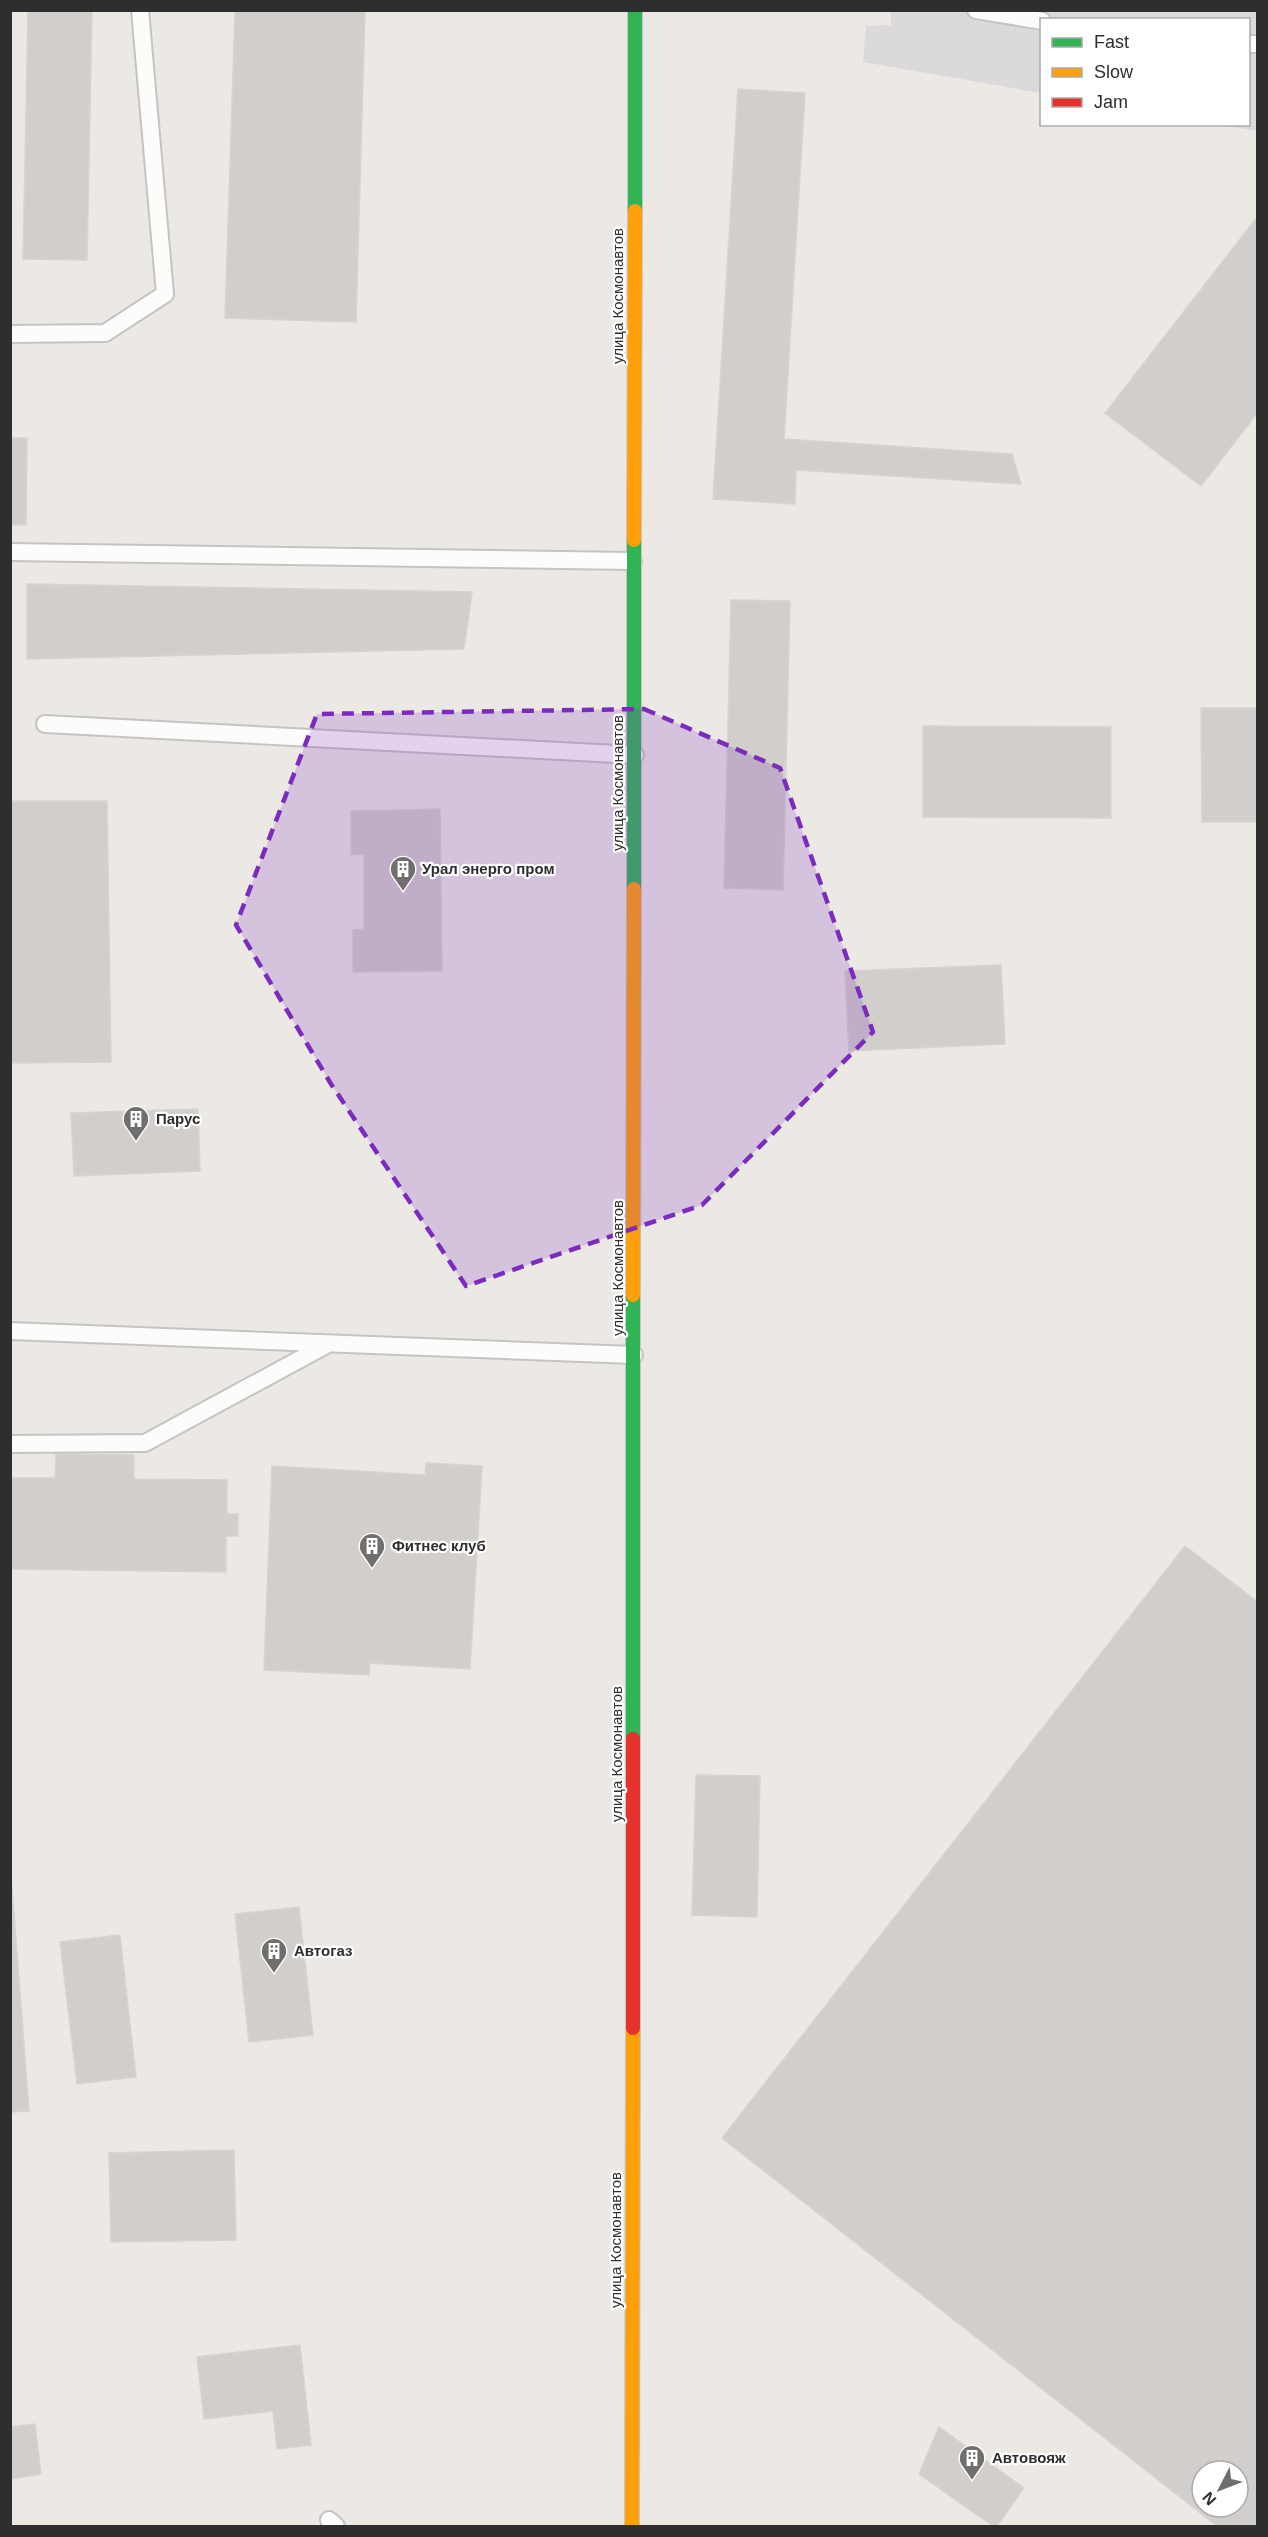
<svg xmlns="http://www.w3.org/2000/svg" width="1268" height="2537" viewBox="0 0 1268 2537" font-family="Arial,sans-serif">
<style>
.industrial{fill:#dcd9db}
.building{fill:#d1cecb;stroke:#d7d4d0;stroke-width:1.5;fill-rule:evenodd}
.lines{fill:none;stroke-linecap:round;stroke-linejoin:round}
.lane-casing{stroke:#c5c4c5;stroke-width:20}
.fast-casing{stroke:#c5c4c5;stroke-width:16}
.slow-casing{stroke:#c5c4c5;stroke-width:16}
.jam-casing{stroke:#c5c4c5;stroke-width:16}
.lane{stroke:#fcfcfb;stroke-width:16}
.fast{stroke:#30b455;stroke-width:14}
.slow{stroke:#ff9f0a;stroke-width:14}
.jam{stroke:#e5322d;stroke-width:14}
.marked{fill:#7b2cbf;fill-opacity:0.2;stroke:#7b2cbf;stroke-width:4.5;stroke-dasharray:12 8;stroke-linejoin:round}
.labels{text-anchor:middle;stroke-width:4.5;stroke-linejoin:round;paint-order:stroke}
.street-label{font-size:15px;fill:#2e2e2e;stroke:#fff}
.poi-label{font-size:15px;font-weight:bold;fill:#2e2e2e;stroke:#fff;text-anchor:start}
</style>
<rect width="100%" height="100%" fill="#ece8e4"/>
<!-- industrial -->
<path class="industrial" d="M891 11H1257V131L1220 125 1248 124V20H1042L1041 93 863 62 866 26 891 25Z"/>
<!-- building -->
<path class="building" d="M28 10H92L87 260 23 259Z
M235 10H365L356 322 225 318Z
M738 89 805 93 784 439 1012 454 1021 484 796 470 795 504 713 499Z
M1258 216V412L1201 486 1105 413Z
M10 438H27L26 525H10Z
M27 584 472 592 464 649 27 659Z
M731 600 790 601 783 890 724 888Z
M1201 708H1258V822H1202Z
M923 726 1111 727V818L923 817Z
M10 801H107L111 1062 10 1063Z
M440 809 442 971 353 972V930L364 929V854L351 855V811Z
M1001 965 1005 1044 849 1051 845 971Z
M198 1109 200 1171 74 1176 71 1113Z
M56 1454 134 1455V1479L227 1480V1514H238V1536H226V1572L10 1569V1478H55Z
M426 1463 482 1466 470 1669 370 1663 369 1675 264 1670 272 1466 425 1475Z
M1185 1546 1258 1602V2526H1217L722 2138ZM1202 2471H1238V2507H1202Z
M696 1775 760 1776 757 1917 692 1915Z
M10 1861 29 2111 10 2112Z
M299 1907 313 2035 249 2042 235 1914Z
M120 1935 136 2077 77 2084 60 1942Z
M234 2150 236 2240 111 2242 109 2153Z
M300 2345 311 2445 277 2449 273 2411 204 2419 197 2357Z
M35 2424 41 2474 10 2479V2427Z
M939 2427 1024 2488 997 2526H993L919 2474Z"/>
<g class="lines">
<!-- lane casing -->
<g class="lane-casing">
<path id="lane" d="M976 10 1042 21
M1248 44H1258
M10 334 105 333 165 294 140 10
M10 552 633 561
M45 724 635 755
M10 1331 634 1355
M10 1444 145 1443 328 1344
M329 2520 336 2526"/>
</g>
<!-- fast casing -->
<g class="fast-casing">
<path id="fast" d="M635 211V10
M634 889V540
M633 1739V1295"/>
</g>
<!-- slow casing -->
<g class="slow-casing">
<path id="slow" d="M634 540 635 211
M633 1295 634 889
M632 2526 633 2028"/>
</g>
<!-- jam casing -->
<g class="jam-casing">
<path id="jam" d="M633 2028V1739"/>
</g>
<!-- lane -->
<use href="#lane" class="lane"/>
<!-- fast -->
<use href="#fast" class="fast"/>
<!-- slow -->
<use href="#slow" class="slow"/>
<!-- jam -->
<use href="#jam" class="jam"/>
</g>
<!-- marked area -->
<path class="marked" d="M644 709 780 768 873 1032 702 1205 466 1286 331 1084 236 925 317 714Z"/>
<!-- icons -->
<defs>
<g id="building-pin" transform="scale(1.35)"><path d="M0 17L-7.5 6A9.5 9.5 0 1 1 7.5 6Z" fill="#706f6e" stroke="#fff"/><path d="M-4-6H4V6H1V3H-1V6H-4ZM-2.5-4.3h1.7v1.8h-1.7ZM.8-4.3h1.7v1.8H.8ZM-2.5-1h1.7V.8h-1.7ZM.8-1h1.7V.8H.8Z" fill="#fff"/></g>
</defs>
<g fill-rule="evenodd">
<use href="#building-pin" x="403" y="869"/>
<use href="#building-pin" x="136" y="1119"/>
<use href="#building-pin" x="372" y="1546"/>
<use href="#building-pin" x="274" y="1951"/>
<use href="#building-pin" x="972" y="2458"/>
</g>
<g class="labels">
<!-- street labels -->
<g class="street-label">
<text transform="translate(618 296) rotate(-90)" y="5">улица Космонавтов</text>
<text transform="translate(618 783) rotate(-90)" y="5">улица Космонавтов</text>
<text transform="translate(618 1268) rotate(-90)" y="5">улица Космонавтов</text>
<text transform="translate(617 1754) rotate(-90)" y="5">улица Космонавтов</text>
<text transform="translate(616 2240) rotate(-90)" y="5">улица Космонавтов</text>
</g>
<!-- poi labels -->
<g class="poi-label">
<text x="422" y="874">Урал энерго пром</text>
<text x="156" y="1124">Парус</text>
<text x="392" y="1551">Фитнес клуб</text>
<text x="294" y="1956">Автогаз</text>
<text x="992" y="2463">Автовояж</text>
</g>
</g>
<!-- border -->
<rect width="1268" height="2537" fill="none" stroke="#2e2e2e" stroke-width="24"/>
<!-- legend -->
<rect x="1040" y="18" width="210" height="108" fill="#ffffff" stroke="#ababab" stroke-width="1.5"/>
<rect x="1052" y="38" width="30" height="9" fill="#30b455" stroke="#ababab" stroke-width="1.5"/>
<text x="1094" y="48" font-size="18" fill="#2e2e2e">Fast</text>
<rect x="1052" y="68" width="30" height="9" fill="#ff9f0a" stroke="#ababab" stroke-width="1.5"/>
<text x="1094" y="78" font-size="18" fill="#2e2e2e">Slow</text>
<rect x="1052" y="98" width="30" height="9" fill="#e5322d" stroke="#ababab" stroke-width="1.5"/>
<text x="1094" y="108" font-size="18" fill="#2e2e2e">Jam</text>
<!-- north arrow -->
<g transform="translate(1220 2489) rotate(228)"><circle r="28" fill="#ffffff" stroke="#ababab" stroke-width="1.5"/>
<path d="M0-4.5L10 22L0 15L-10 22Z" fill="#706f6e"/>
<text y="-9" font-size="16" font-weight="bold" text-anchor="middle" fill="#2e2e2e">N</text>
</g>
</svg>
